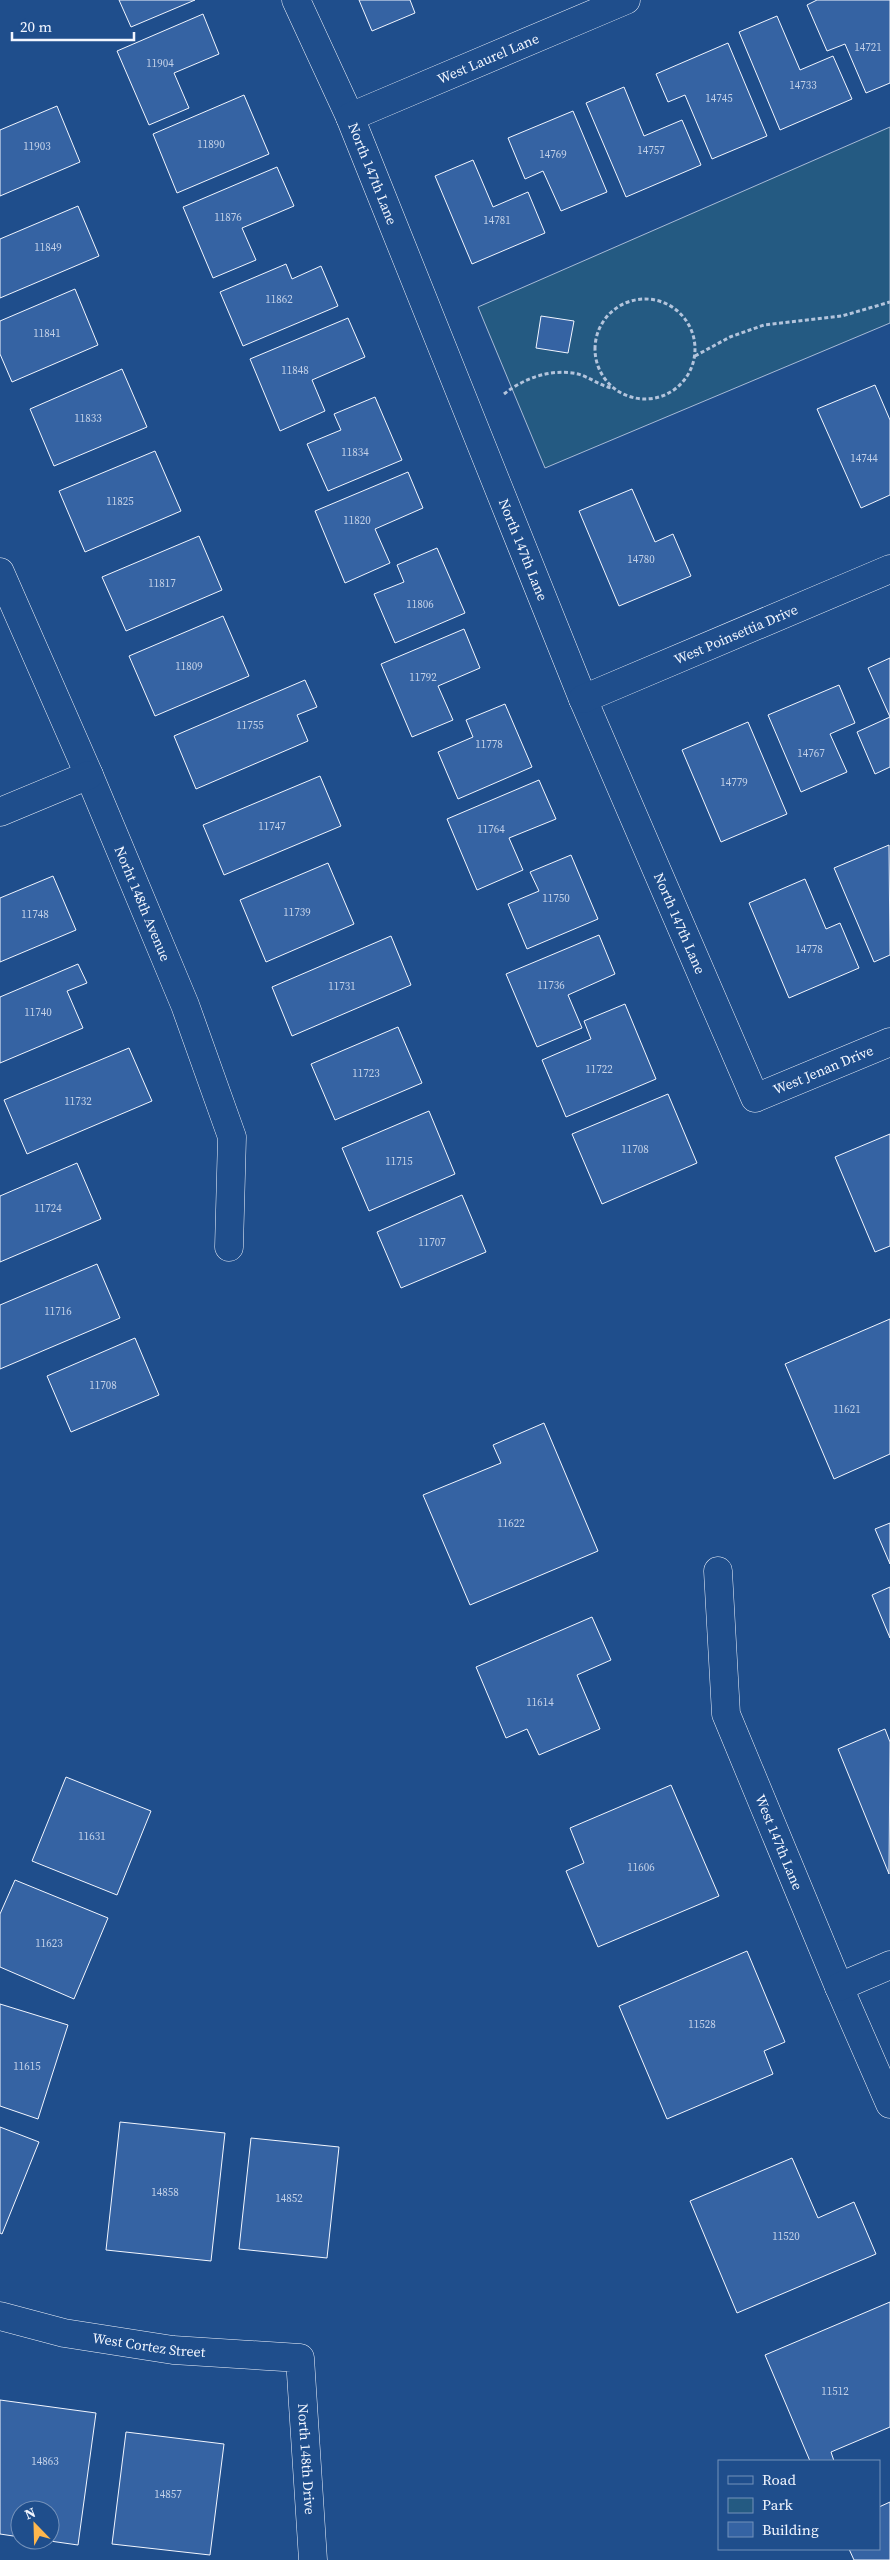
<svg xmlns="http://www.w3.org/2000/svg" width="890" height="2560" viewBox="0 0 890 2560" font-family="'Source Serif 4',serif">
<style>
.green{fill:#245a82;stroke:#a8bbd7}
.building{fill:#3563a3;stroke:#f2f6ff}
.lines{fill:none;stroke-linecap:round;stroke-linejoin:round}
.minor-casing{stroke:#f2f6ff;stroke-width:29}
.path{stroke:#b3c4dc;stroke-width:3;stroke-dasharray:4 2.5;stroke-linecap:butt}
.minor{stroke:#1f4e8c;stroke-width:28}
.labels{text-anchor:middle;stroke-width:4;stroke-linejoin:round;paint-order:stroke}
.number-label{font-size:11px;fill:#c3d1e8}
.street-label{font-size:14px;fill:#f2f6ff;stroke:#1f4e8c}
</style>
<rect width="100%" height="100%" fill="#1f4e8c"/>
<!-- green -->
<path class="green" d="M890 127V323L545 468 478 307Z"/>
<!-- building -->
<path class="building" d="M119 0H195L131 27Z
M359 0H410L415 13 372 31Z
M817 0H890V83L866 93 845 44 827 51 807 5Z
M203 14 219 54 174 73 189 108 149 125 117 51Z
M777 16 800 70 833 56 852 99 780 130 739 32Z
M728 43 767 136 712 159 685 95 668 102 656 74Z
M624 87 644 136 682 120 701 165 626 197 586 103Z
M244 95 269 154 177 193 153 134Z
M57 106 80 162 0 196V130Z
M573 111 607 192 561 211 543 171 525 179 508 138Z
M473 160 493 207 528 192 545 233 472 264 435 176Z
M277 167 294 206 242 228 256 260 213 278 183 207Z
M78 206 99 256 0 298V239Z
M286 264 292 279 321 266 338 306 243 346 220 292Z
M75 289 98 345 12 382 0 354V321Z
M541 316 574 321 568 353 536 348Z
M348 318 365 357 312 380 325 411 280 431 250 359Z
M122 369 147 427 54 466 30 409Z
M875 385 890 420V495L861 508 817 409Z
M375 397 402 460 328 491 307 444 341 430 334 414Z
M155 451 181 511 85 552 59 491Z
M408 472 423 508 375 529 390 563 345 583 315 511Z
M632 489 655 542 673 534 691 576 619 606 579 511Z
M199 536 222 590 126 631 102 577Z
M437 548 465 613 395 643 374 594 404 582 397 565Z
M223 616 249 676 155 716 129 656Z
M464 629 480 668 438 686 453 720 412 737 381 664Z
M890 658V767L875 774 857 732 890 717 868 668Z
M305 680 317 707 297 715 308 741 196 789 174 736Z
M839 685 855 723 830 734 847 772 801 792 768 715Z
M505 704 532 767 458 799 438 752 473 737 466 720Z
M748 722 787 814 721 842 682 750Z
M320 776 341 826 224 875 203 825Z
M539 780 556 819 509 838 523 870 477 890 447 819Z
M889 845 890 955 874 962 834 868Z
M571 855 598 919 527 949 508 904 539 891 530 872Z
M328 863 354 924 266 962 240 900Z
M53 876 76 930 0 962V898Z
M805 879 826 929 840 923 859 968 789 998 749 903Z
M599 935 615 974 568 995 582 1028 537 1047 506 974Z
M391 936 411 985 292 1036 272 987Z
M78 964 87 983 67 991 83 1028 0 1063V997Z
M625 1004 656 1079 566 1117 542 1060 591 1039 584 1021Z
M398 1027 422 1083 335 1120 311 1064Z
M129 1048 152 1101 27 1154 4 1100Z
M668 1094 697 1163 602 1204 572 1134Z
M429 1111 455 1174 369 1211 342 1148Z
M890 1134V1246L875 1252 835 1157Z
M77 1163 101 1219 0 1262V1196Z
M462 1195 486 1252 401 1288 377 1232Z
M97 1264 120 1318 0 1369V1305Z
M890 1319V1454L834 1479 785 1364Z
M135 1338 159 1395 71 1432 47 1376Z
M544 1423 598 1551 470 1605 423 1495 501 1463 493 1445Z
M890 1523V1564L875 1529Z
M890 1587V1638L872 1595Z
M592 1617 611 1660 577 1675 600 1729 539 1755 527 1729 506 1738 476 1667Z
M885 1729 890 1742 889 1874 838 1749Z
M66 1777 151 1811 117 1895 32 1861Z
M671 1785 719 1896 598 1947 566 1871 584 1863 570 1828Z
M15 1880 108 1918 74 1999 0 1967V1914Z
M747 1951 785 2042 764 2051 773 2074 667 2119 619 2006Z
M0 2004 68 2025 38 2119 0 2106Z
M120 2122 225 2133 211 2261 106 2250Z
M0 2127 39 2142 2 2234 0 2233Z
M251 2138 339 2147 327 2258 239 2249Z
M792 2158 818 2218 854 2202 876 2254 737 2313 690 2201Z
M890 2302V2427L831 2452 834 2461H810L765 2355Z
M0 2400 96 2413 78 2545 43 2540H50V2510H20V2537L0 2534Z
M126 2432 224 2444 210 2555 112 2544Z
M890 2502V2560H854L849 2549H879V2507Z"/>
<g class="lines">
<!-- minor casing -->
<g class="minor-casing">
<g id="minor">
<path id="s1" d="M296 0 350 117 583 699 755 1098 890 1042"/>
<path id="s2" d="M350 117 626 0"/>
<path id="s3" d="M0 572 89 775 185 1005 232 1137 229 1247"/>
<path id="s4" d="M583 699 890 569"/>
<path d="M0 812 89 775"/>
<path id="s5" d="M718 1571 726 1714 839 1987 890 2104"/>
<path d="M839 1987 890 1965"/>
<path id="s6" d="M0 2316 64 2333 173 2350 300 2358 313 2560"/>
</g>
</g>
<!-- path -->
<path class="path" d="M595 349a50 50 0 1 1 100 0a50 50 0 1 1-100 0Z
M695 356 730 337 764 325 842 316 890 302
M504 394C524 378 552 368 578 374 589 377 599 385 611 388"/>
<!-- minor -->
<use href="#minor" class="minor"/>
</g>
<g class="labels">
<!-- number labels -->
<g class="number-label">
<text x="868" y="51">14721</text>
<text x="160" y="67">11904</text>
<text x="803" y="89">14733</text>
<text x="719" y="102">14745</text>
<text x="211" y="148">11890</text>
<text x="37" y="150">11903</text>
<text x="651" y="154">14757</text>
<text x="553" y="158">14769</text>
<text x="228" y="221">11876</text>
<text x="497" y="224">14781</text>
<text x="48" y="251">11849</text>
<text x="279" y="303">11862</text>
<text x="47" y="337">11841</text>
<text x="295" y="374">11848</text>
<text x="88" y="422">11833</text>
<text x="355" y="456">11834</text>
<text x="864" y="462">14744</text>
<text x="120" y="505">11825</text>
<text x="357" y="524">11820</text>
<text x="641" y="563">14780</text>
<text x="162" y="587">11817</text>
<text x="420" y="608">11806</text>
<text x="189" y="670">11809</text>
<text x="423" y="681">11792</text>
<text x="250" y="729">11755</text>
<text x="489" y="748">11778</text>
<text x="811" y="757">14767</text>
<text x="734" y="786">14779</text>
<text x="272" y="830">11747</text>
<text x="491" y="833">11764</text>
<text x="556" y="902">11750</text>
<text x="297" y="916">11739</text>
<text x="35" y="918">11748</text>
<text x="809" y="953">14778</text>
<text x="551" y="989">11736</text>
<text x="342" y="990">11731</text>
<text x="38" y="1016">11740</text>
<text x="599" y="1073">11722</text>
<text x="366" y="1077">11723</text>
<text x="78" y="1105">11732</text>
<text x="635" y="1153">11708</text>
<text x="399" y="1165">11715</text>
<text x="48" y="1212">11724</text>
<text x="432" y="1246">11707</text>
<text x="58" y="1315">11716</text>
<text x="103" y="1389">11708</text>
<text x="847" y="1413">11621</text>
<text x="511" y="1527">11622</text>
<text x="540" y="1706">11614</text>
<text x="92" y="1840">11631</text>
<text x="641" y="1871">11606</text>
<text x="49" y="1947">11623</text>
<text x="702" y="2028">11528</text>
<text x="27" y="2070">11615</text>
<text x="165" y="2196">14858</text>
<text x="289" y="2202">14852</text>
<text x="786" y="2240">11520</text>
<text x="835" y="2395">11512</text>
<text x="45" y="2465">14863</text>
<text x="168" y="2498">14857</text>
</g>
<!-- street labels -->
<g class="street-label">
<text dy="5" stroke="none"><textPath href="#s2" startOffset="150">West Laurel Lane</textPath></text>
<text dy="5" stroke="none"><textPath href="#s1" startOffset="190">North 147th Lane</textPath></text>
<text dy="5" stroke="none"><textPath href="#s1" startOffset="595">North 147th Lane</textPath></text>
<text dy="5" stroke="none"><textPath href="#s4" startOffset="166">West Poinsettia Drive</textPath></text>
<text dy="5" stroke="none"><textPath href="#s3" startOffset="361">Norht 148th Avenue</textPath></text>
<text dy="5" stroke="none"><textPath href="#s1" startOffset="1000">North 147th Lane</textPath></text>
<text dy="5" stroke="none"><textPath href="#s1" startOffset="1264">West Jenan Drive</textPath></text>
<text dy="5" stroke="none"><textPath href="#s5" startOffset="282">West 147th Lane</textPath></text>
<text dy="5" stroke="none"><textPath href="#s6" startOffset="152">West Cortez Street</textPath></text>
<text dy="5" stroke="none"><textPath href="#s6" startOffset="405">North 148th Drive</textPath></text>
</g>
</g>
<!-- legend -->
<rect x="718" y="2460" width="162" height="90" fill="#1f4e8c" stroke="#7391ba"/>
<rect x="728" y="2476" width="25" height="8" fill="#1f4e8c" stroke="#7391ba"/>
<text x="762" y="2485" font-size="15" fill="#f2f6ff">Road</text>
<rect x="728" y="2498" width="25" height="15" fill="#245a82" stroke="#7391ba"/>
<text x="762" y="2510" font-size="15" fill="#f2f6ff">Park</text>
<rect x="728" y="2522" width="25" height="15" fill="#3563a3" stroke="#7391ba"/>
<text x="762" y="2535" font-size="15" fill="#f2f6ff">Building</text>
<!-- north arrow -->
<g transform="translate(35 2525) rotate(337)"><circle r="24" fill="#1f4e8c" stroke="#7391ba"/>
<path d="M0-4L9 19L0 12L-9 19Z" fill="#ffb74d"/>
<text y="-8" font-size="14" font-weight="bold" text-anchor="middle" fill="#f2f6ff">N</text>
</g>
<!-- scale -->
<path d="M12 32v8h122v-8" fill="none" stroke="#f2f6ff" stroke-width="2.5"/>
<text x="20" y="32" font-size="15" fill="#f2f6ff" stroke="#1f4e8c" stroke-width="4" paint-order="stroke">20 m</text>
</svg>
